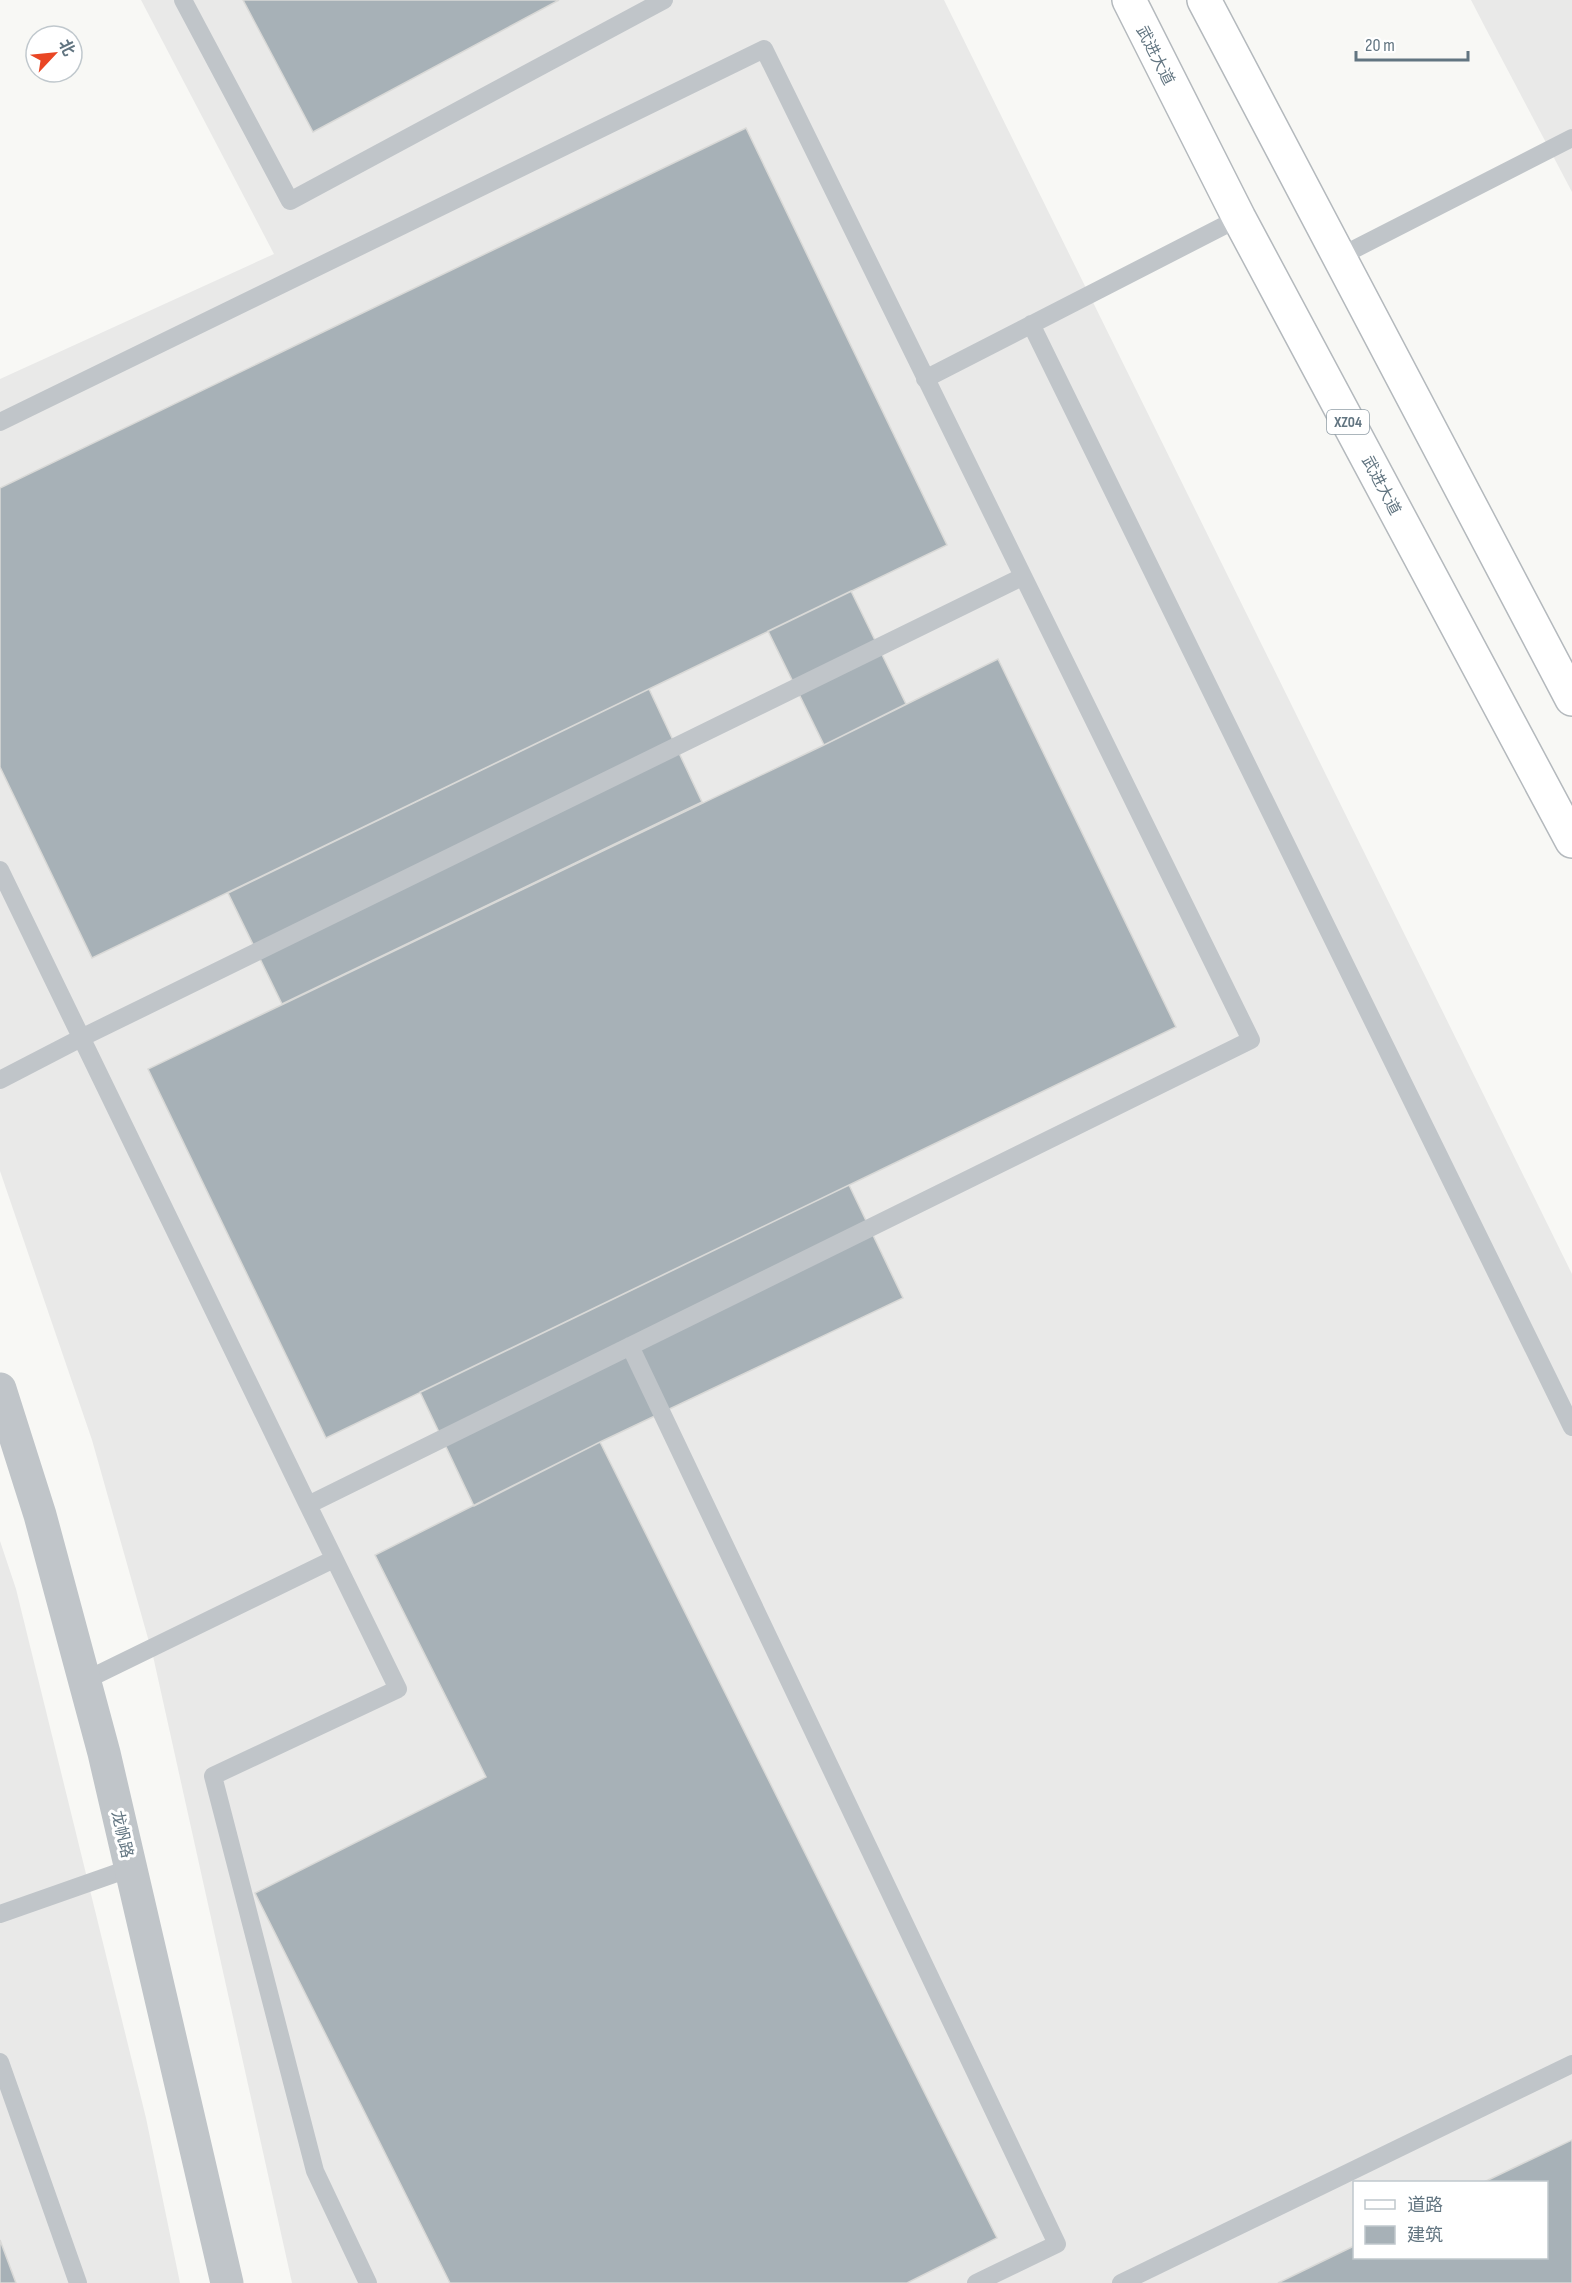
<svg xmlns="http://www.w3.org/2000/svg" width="1572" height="2283" viewBox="0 0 1572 2283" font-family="'Sofia Sans Condensed','Noto Sans SC',sans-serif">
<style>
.built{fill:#e9e9e8;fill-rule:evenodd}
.building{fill:#a7b1b7;stroke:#d9d9d7;stroke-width:1.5}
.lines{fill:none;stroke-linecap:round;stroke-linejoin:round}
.primary-casing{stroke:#b4b9bd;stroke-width:36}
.service{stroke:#c0c5c9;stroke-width:18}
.tertiary{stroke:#c0c5c9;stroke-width:33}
.primary{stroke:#fff;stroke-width:33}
.labels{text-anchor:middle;stroke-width:6;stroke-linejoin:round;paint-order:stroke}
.shield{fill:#fff;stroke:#919ea7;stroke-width:1.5}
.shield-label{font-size:15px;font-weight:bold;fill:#627581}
.street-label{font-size:16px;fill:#627581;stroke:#fff}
</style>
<rect width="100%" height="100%" fill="#f8f8f5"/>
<!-- built -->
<path class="built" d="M141 0H944L1572 1274V2283H292L153 1656 92 1440 0 1171V379L274 254ZM1354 2182H1546V2258H1354Z
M1471 0H1572V192L1486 29Z
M0 1541 16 1589 146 2118 180 2283H0Z"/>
<!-- building -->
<path class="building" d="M243 0H559L313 132Z
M746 128 947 545 92 958 0 767V488Z
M851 591 906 704 824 745 768 631Z
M998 659 1176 1027 326 1438 148 1069 824 745Z
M649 689 702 802 282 1004 228 893Z
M849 1185 903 1298 600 1442 474 1506 420 1392Z
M600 1442 997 2238 907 2283H450L255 1893 486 1777 375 1555Z
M1572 2140V2283H1278L1354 2246V2258H1546V2182H1484Z
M0 2240 16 2283H0Z"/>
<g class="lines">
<!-- primary casing -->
<g class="primary-casing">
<path id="primary" d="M1129 0 1239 218 1572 841
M1204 0 1572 699"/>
</g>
<!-- service -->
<path class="service" d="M183 0 290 201 664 0
M1339 257 1572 138
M1031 324 1572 1427
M925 379 1239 218
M0 422 764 49 1251 1040 308 1505 0 870
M0 1080 81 1038 1022 577
M630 1346 1057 2244 976 2283
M308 1505 398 1689 213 1776 315 2171 368 2283
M84 1681 334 1559
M0 1914 131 1868
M0 2062 78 2283
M1121 2283 1572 2064"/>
<!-- tertiary -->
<path class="tertiary" d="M0 1389 40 1515 104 1753 227 2283"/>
<!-- primary -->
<use href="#primary" class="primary"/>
</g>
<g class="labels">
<!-- shield labels -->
<rect class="shield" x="1327" y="410" width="42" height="24" rx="4.5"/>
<g class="shield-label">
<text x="1348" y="427">XZ04</text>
</g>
<!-- street labels -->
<g class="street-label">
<text transform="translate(1156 55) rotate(63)" y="6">武进大道</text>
<text transform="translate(1382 485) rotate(62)" y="6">武进大道</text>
<text transform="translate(123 1834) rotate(77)" y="6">龙帆路</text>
</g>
</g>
<!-- legend -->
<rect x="1353" y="2181" width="195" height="78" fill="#ffffff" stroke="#c0c8cd" stroke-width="1.5"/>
<rect x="1365" y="2200" width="30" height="9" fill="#ffffff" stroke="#c0c8cd" stroke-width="1.5"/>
<text x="1407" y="2211" font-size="18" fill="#627581">道路</text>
<rect x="1365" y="2226" width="30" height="18" fill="#a7b1b7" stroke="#c0c8cd" stroke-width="1.5"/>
<text x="1407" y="2241" font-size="18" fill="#627581">建筑</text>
<!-- north arrow -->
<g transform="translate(54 54) rotate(64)"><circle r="28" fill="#ffffff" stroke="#c0c8cd" stroke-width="1.5"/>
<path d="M0-4.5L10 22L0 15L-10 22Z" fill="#e94624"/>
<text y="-9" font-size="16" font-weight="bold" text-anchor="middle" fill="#627581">北</text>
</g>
<!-- scale -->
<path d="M1356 51v9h112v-9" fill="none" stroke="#627581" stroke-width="3"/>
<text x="1365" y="51" font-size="18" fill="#627581" stroke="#ffffff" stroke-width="4.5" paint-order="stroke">20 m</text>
</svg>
